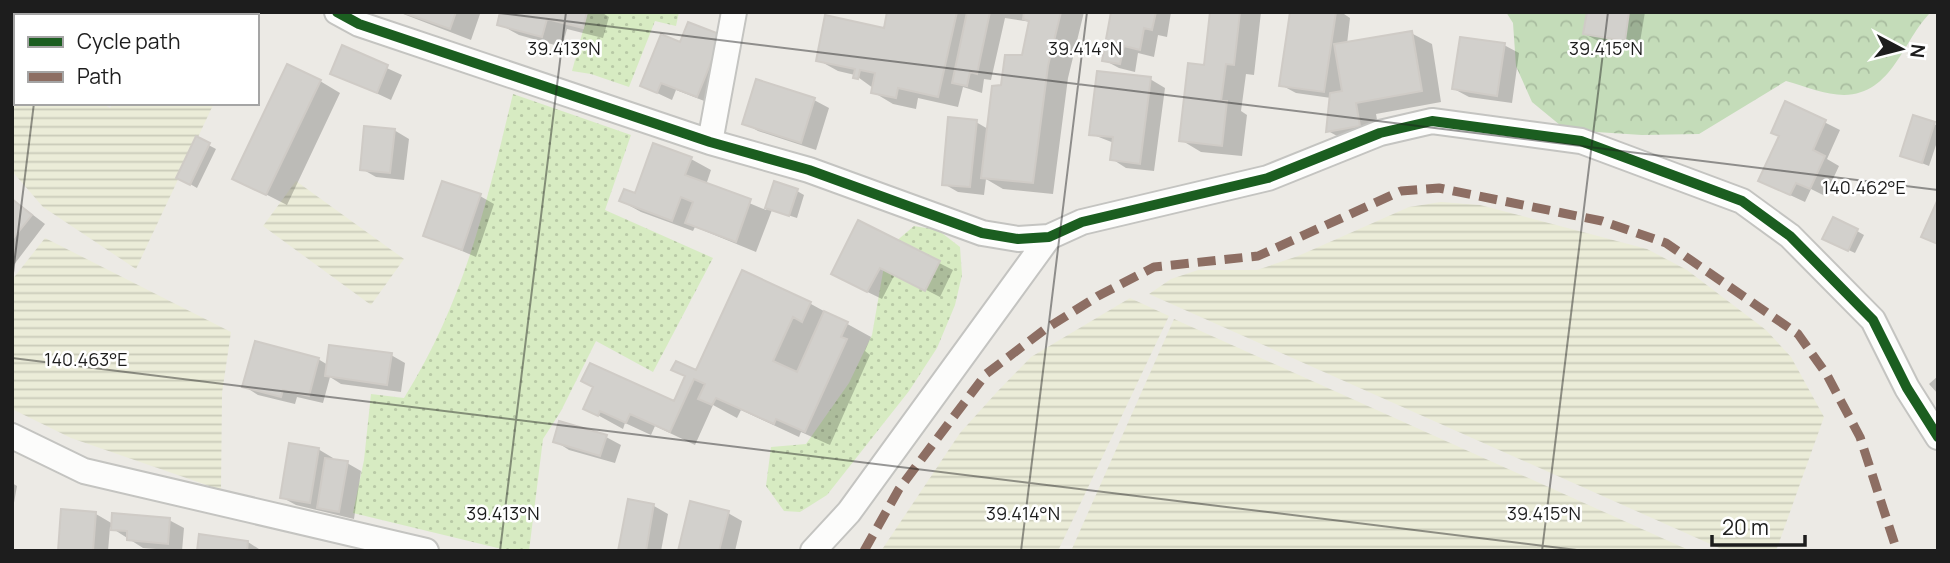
<svg xmlns="http://www.w3.org/2000/svg" width="1950" height="563" viewBox="0 0 1950 563" font-family="Manrope,sans-serif">
<style>
.farmland{fill:url(#farmland-rules)}
.grass{fill:url(#grass-dots)}
.forest{fill:url(#forest-crowns)}
.shadow{fill:#0003}
.building{fill:#d2d0cc;stroke:#cfcbc6;stroke-width:2}
.lines{fill:none;stroke-linecap:round;stroke-linejoin:round}
.minor-casing{stroke:#c4c4c1;stroke-width:28}
.minor{stroke:#fcfcfb;stroke-width:24}
.quiet{stroke:#8d6e63;stroke-width:9;stroke-dasharray:18 9;stroke-linecap:butt}
.cycleway-casing{stroke:#fff;stroke-width:15}
.cycleway{stroke:#1b5e20;stroke-width:10}
.ticks{fill:none;stroke:#1d1d1d;stroke-width:2;stroke-opacity:0.45}
.ticks-label{font-size:18px;text-anchor:middle;fill:#1d1d1d;stroke:#fff;stroke-width:5;stroke-linejoin:round;paint-order:stroke}
</style>
<defs>
<pattern id="farmland-rules" width="6" height="5" patternUnits="userSpaceOnUse" patternTransform="scale(1.75)"><rect width="6" height="5" fill="#ebecd8"/><path d="M0 2.5h6" fill="none" stroke="#c9cab9"/></pattern>
<pattern id="grass-dots" width="8" height="8" patternUnits="userSpaceOnUse" patternTransform="scale(1.75)"><rect width="8" height="8" fill="#d7ebc2"/><path d="M2 2h.1M6 6h.1" fill="none" stroke="#b8c9a6" stroke-width="1.8" stroke-linecap="round"/></pattern>
<pattern id="forest-crowns" width="20" height="18" patternUnits="userSpaceOnUse" patternTransform="scale(1.75)"><rect width="20" height="18" fill="#c4dcb9"/><path d="M2 6a3 3 0 1 1 6 0M12 15a3 3 0 1 1 6 0" fill="none" stroke="#a8bc9f"/></pattern>
</defs>
<rect width="100%" height="100%" fill="#eceae5"/>
<!-- farmland -->
<path class="farmland" d="M12 53 16 56V103H101L110 108 113 103H214L136 269 43 207 12 171Z
M296 181 404 259 371 305 263 226Z
M1441 202 1480 205 1647 249 1687 270 1766 330 1791 357 1824 417 1776 551H1726L1149 294 1171 279 1198 270H1257L1298 256 1409 207Z
M45 238 231 332 222 393 221 490 71 438 12 409V280Z
M1130 298 1169 316 1058 551H881L960 433 996 393 1031 357Z
M1174 319 1691 551H1071Z"/>
<!-- grass -->
<path class="grass" d="M588 12H679L676 26 655 21 629 87 591 74 572 71Z
M513 94 631 135 605 210 713 258 653 372 596 341 561 411 543 439 529 551H510L353 513 364 460 371 394 404 398C465 300 486 205 513 94Z
M914 226 938 230 960 247 962 275 955 305 937 348 909 391 827 495 800 512 784 511 766 486 771 447 806 444 849 383 872 335 887 249Z"/>
<!-- forest -->
<path class="forest" d="M1506 12H1931C1902 41 1893 94 1844 95 1826 95 1804 86 1786 81L1699 134 1642 135 1566 130 1532 102 1516 66 1513 23Z"/>
<!-- shadow -->
<path class="shadow" d="M12 12H55L54 16H16V37L12 35Z
M398 12H476L480 14 471 40Z
M502 12H601L609 17 603 38 567 29 562 47 519 35 499 24Z
M889 12H1084L1068 78 1053 194 1003 189 986 179 984 195 958 192 944 184 976 122 988 129 1003 87 1023 57 1031 22 1005 18 991 80 984 79 982 93 963 87 958 107 918 98 916 109 893 104 873 92V88L855 75 838 71 818 60 885 30Z
M1113 12H1171L1167 37 1158 35 1154 57 1138 53 1135 72 1119 68 1104 60Z
M1211 12H1261L1254 75 1246 74 1241 111 1247 115 1242 156 1201 152 1181 140 1205 67Z
M1291 12H1341L1350 18 1347 44 1411 33 1432 44 1441 102 1376 114 1380 137 1348 142 1328 131 1331 98 1296 93 1281 85Z
M1589 12H1645L1639 48 1600 42 1585 34Z
M721 37 712 104 676 90 672 100 642 86 681 44Z
M1504 45 1519 53 1512 103 1469 97 1454 89Z
M343 48 402 75 391 100 333 73Z
M1150 79 1165 88 1154 171 1126 168 1112 159 1114 143 1091 134Z
M320 81 340 93 287 205 234 178Z
M757 81 814 100 829 108 816 150 758 131 744 123Z
M1786 103 1840 130 1827 159 1839 166 1825 196 1811 189 1805 202 1775 188Z
M1934 124 1938 126V139L1929 166 1902 155Z
M394 130 409 139 404 180 376 177 362 169Z
M197 139 216 149 197 188 178 177Z
M691 159 711 170 706 185 766 210 775 183 797 191 804 195 797 218 772 210 756 252 695 227 693 231 641 212 621 201 636 195Z
M480 196 494 204 476 257 425 235Z
M12 199 45 224 13 266H12Z
M858 222 953 270 940 297 895 274 882 299 847 282Z
M1857 231 1864 235 1855 253 1831 242Z
M743 273 811 304 871 337 865 351 870 355 830 445 801 432 799 437 741 410 737 418 713 405 695 445 655 426 651 435 625 423 623 429 585 408 675 404 697 373Z
M391 355 405 363 401 392 341 384 330 377 323 403 297 397 295 404 258 395 244 386 318 359 328 365Z
M1938 376V394L1929 384Z
M606 437 621 445 615 463 569 450 555 441Z
M318 449 333 458 332 461 347 463 361 471 354 519 296 505 281 497Z
M12 483 17 486 12 514Z
M629 501 654 506 668 514 661 551H620Z
M63 511 96 514 113 524 169 520 184 528 182 551 143 548 110 527 108 551H59Z
M728 513 742 521 735 551H680Z
M248 542 262 551H199Z"/>
<!-- building -->
<path class="building" d="M12 12H39L38 16H16V34L12 33Z
M402 12H456L450 29Z
M500 12H587L583 28 547 19 542 37 497 25Z
M887 12H957L938 97 898 88 896 98 871 93 875 73 860 70 858 79 853 78 855 69 816 61 825 15 884 28Z
M967 12H990L977 74 970 72 967 86 952 83Z
M1024 12H1061L1048 66 1033 183 981 178 992 86 1001 85 1005 55H1022L1029 21 1023 19Z
M1111 12H1156L1152 30 1144 28 1140 50 1124 46 1120 64 1102 61Z
M1210 12H1240L1234 65 1226 64 1221 101H1227L1222 146 1179 141 1188 63 1204 65Z
M1290 12H1336L1324 92 1279 86Z
M1587 12H1629L1625 41 1583 34Z
M688 22 722 35 697 97 661 83 657 93 640 86 661 34 680 42Z
M1412 31 1422 91 1356 103 1360 126 1326 132 1330 93 1342 91 1334 44Z
M1460 37 1505 43 1497 96 1452 89Z
M342 45 388 65 377 93 330 74Z
M287 64 321 80 266 195 232 179Z
M1097 71 1151 77 1140 164 1110 160 1113 137 1089 135Z
M756 79 815 98 801 143 742 124Z
M1785 101 1826 120 1813 150 1825 156 1810 189 1796 183 1790 195 1758 181 1779 136 1771 133Z
M1913 115 1935 122 1922 163 1900 156Z
M948 117 977 120 970 187 942 185Z
M364 126 395 129 390 173 360 170Z
M196 136 210 143 190 185 176 178Z
M653 143 692 157 685 175 751 199 736 242 685 223 693 202 681 197 672 221 619 201 624 189 635 193Z
M442 181 481 194 462 250 423 236Z
M774 181 798 189 789 216 765 208Z
M12 199 32 215 12 240Z
M1938 199V244L1921 237Z
M1833 217 1858 229 1848 251 1822 239Z
M858 220 940 261 925 291 880 268 867 292 831 274Z
M742 270 811 302 802 322 793 317 773 361 797 372 824 311 848 322 841 337 847 339 805 432 776 419 774 424 716 398 712 405 698 399 705 384 694 379 670 432 630 414 626 423 600 411 598 416 583 409 593 387 581 381 590 363 674 401 685 376 671 370 676 361 696 370Z
M255 341 319 358 309 396 283 390 281 397 242 387Z
M329 345 392 353 387 385 325 376Z
M559 421 607 435 600 456 553 442Z
M289 443 319 448 310 503 280 498Z
M325 458 348 461 339 512 317 508Z
M628 499 654 504 646 551H618Z
M690 501 729 511 719 551H678Z
M61 509 96 512 93 551H58Z
M112 513 170 518 168 544 127 540V531L111 530Z
M199 534 248 541 247 551H197Z"/>
<g class="lines">
<!-- minor casing -->
<g class="minor-casing">
<path id="minor" d="M337 12 359 24 710 142 809 170 982 233 1018 239 1049 237 1082 222 1268 178 1380 133 1432 121 1581 141 1742 201 1790 236 1873 320 1907 388 1938 437
M710 142 734 12
M12 436 84 471 426 551
M813 551 849 512 1049 237"/>
</g>
<!-- minor -->
<use href="#minor" class="minor"/>
<!-- quiet -->
<path class="quiet" d="M864 551 899 489 986 374 1044 330 1098 296 1154 267 1258 256 1401 191 1439 188 1602 221 1666 243 1798 334 1827 375 1860 437 1897 551"/>
<!-- cycleway casing -->
<g class="cycleway-casing">
<path id="cycleway" d="M337 12 359 24 710 142 809 170 982 233 1018 239 1049 237 1082 222 1268 178 1380 133 1432 121 1581 141 1742 201 1790 236 1873 320 1907 388 1938 437"/>
</g>
<!-- cycleway -->
<use href="#cycleway" class="cycleway"/>
</g>
<!-- ticks -->
<path class="ticks" d="M491 12 1938 190M45 16V12M12 281 34 103M12 358 1585 551M500 551 566 12M1021 551 1087 12M1542 551 1608 12"/>
<g class="ticks-label">
<text x="564" y="55">39.413°N</text>
<text x="1085" y="55">39.414°N</text>
<text x="1606" y="55">39.415°N</text>
<text x="1864" y="194">140.462°E</text>
<text x="86" y="366">140.463°E</text>
<text x="503" y="520">39.413°N</text>
<text x="1023" y="520">39.414°N</text>
<text x="1544" y="520">39.415°N</text>
</g>
<!-- border -->
<rect width="1950" height="563" fill="none" stroke="#1d1d1d" stroke-width="28"/>
<!-- legend -->
<rect x="14" y="14" width="245" height="91" fill="#ffffff" stroke="#a5a5a5" stroke-width="2"/>
<rect x="28" y="37" width="35" height="10" fill="#1b5e20" stroke="#a5a5a5" stroke-width="2"/>
<text x="77" y="49" font-size="21" fill="#1d1d1d">Cycle path</text>
<rect x="28" y="72" width="35" height="10" fill="#8d6e63" stroke="#a5a5a5" stroke-width="2"/>
<text x="77" y="84" font-size="21" fill="#1d1d1d">Path</text>
<!-- north arrow -->
<g transform="translate(1901 49) rotate(97)" stroke="#ffffff" stroke-width="5" paint-order="stroke">
<path d="M0-5L12 26L0 18L-12 26Z" fill="#1d1d1d"/>
<text y="-10" font-size="19" font-weight="bold" text-anchor="middle" fill="#1d1d1d">N</text>
</g>
<!-- scale -->
<path d="M1712 535v10h93v-10" fill="none" stroke="#1d1d1d" stroke-width="3.5"/>
<text x="1722" y="535" font-size="21" fill="#1d1d1d" stroke="#ffffff" stroke-width="5" paint-order="stroke">20 m</text>
</svg>
